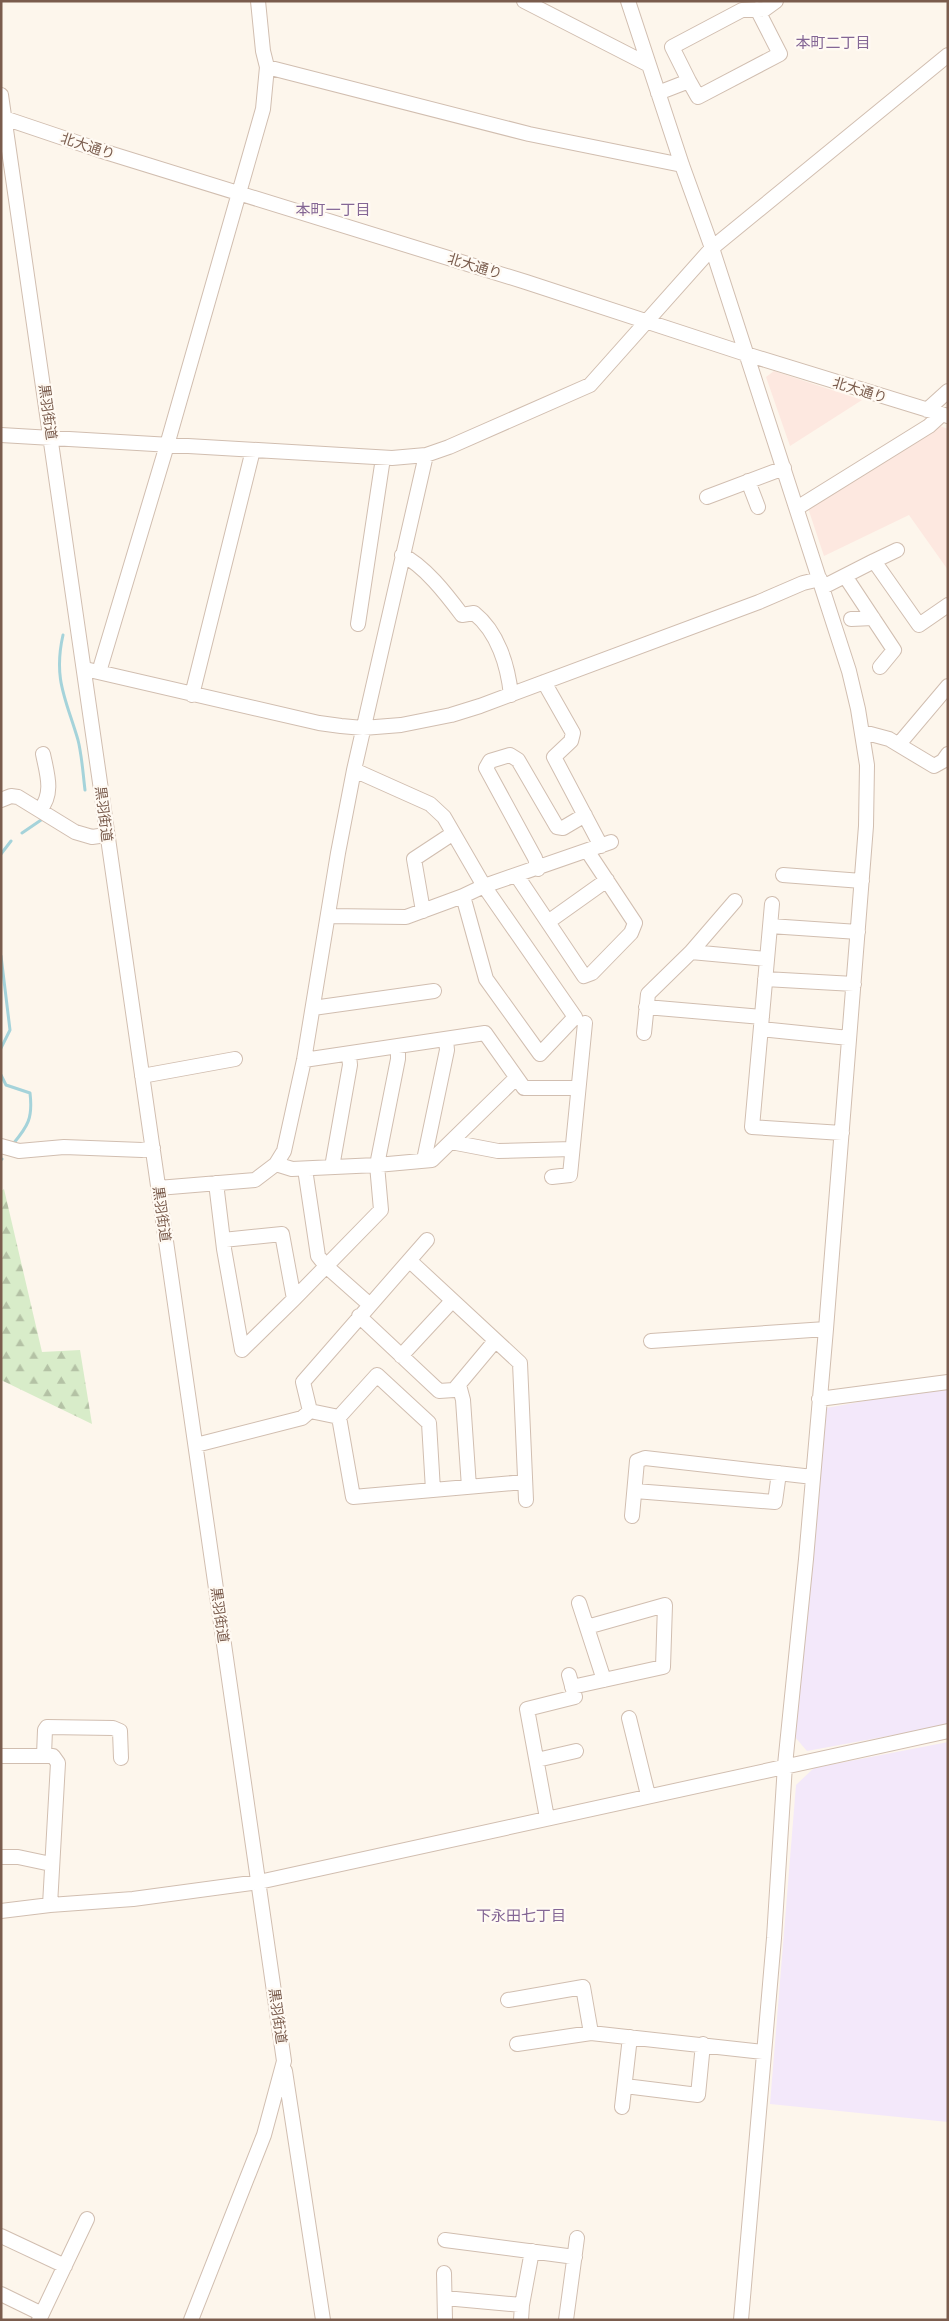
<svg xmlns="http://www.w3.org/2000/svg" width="949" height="2321" viewBox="0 0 949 2321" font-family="Rubik,'Noto Sans JP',sans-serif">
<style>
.commercial{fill:#fde8e0}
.education{fill:#f3e8fa}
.forest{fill:url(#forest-firs)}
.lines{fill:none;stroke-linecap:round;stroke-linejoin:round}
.stream{stroke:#a5d3da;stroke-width:3}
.minor-casing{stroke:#d1beb0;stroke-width:16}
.minor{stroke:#fff;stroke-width:14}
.labels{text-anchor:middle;stroke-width:4.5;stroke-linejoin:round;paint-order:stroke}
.street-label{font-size:14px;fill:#7a5c4d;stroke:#fffaf3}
.neighbourhood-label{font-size:15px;fill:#846695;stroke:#fffaf3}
</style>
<defs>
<pattern id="forest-firs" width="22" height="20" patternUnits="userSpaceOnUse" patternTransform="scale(1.25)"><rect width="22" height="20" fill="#d8ecc9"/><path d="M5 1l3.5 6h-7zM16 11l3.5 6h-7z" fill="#b4c2a5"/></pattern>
</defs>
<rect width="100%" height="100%" fill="#fdf6ec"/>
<!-- commercial -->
<path class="commercial" d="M774 371 862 400 790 446 766 377Z
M940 426 948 429V570L909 515 824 556 808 508Z"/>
<!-- education -->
<path class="education" d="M948 1386V1725L807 1751 795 1737 826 1408Z
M948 1742V2122L770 2104 796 1785 814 1768Z"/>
<!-- forest -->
<path class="forest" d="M4 1189 42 1352 80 1350 92 1424 1 1380V1191Z"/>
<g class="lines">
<!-- stream -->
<path class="stream" d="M63 635C53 679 66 699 78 740 82 756 83 774 85 790
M22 833 44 818
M1 854 11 841
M1 956 10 1030 1 1048
M1 1075 6 1085 30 1093C33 1118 28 1126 13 1144
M1 1160 2 1159"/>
<!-- minor casing -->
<g class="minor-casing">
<path id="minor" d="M524 1 649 65
M628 1 682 165 712 248 849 671 858 709 867 765 866 826 826 1329 806 1559 785 1765 774 1938 741 2320
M267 67 529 134 682 165
M689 81 698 97 780 54 757 9
M658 93 689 81 672 47 742 10 765 9 776 1
M1 95 284 2061 264 2135 191 2320
M1 117 99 150 526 282 746 354 948 416
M927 410 948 391
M1 435 392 458 426 455 449 447 590 385 712 248 948 55
M748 481 758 507
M707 497 784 468
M797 508 929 426 941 415
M402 555C424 565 447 595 462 615L474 613C498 632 508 666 511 695
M874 561 897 550
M845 576 894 650 880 667
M823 587 874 561 919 625 948 605
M851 619 873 618
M358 624 383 458
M85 669 319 723 341 726 363 728 401 725 451 715 480 706 759 602 803 583 820 579
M99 672 167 445 263 109 267 67 263 51 258 1
M544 682 573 733 571 741 554 757 601 846
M192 695 253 450
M863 732 889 739 934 766 943 761 948 754
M899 744 948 686
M1 800 11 796 18 797 75 832 92 837 106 835
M40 810C54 793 47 774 43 754
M538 869 535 858 486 768 490 761 510 755 518 760 557 827 563 828 585 815
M783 875 862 881
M517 876 584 976 592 973 631 933 635 923 588 852
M463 896 484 886 611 842
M772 904 752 1127 842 1133
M423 911 414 859 452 834
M328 916 406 917 463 896 486 979 540 1054 575 1017 484 886 444 817 430 804 354 770
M548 922 607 880
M770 926 858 932
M691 952 767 959
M765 979 854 984
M646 1007 762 1017
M313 1008 434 991
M761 1029 849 1038
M644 1033 648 994 691 952 735 901
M398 1047V1059L377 1165 432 1160 516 1078
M304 1060 485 1033 524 1088H578
M142 1076 235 1059
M451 1142 498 1151 572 1149
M1 1146 19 1151 64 1147 142 1150 153 1148
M424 1160 447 1050 446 1040
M332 1167 350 1065 349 1055
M305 1169 318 1256 326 1266 370 1305
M552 1177 570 1175 585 1023
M216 1183 224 1249 242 1350
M158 1188 255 1180 276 1164 284 1151 304 1060 338 853 354 770 426 455
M223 1240 282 1234 294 1299
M410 1261 520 1363 526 1500
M359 1316 439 1391 454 1390 495 1341
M651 1341 826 1329
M242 1350 294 1299 381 1210 377 1165 292 1169 276 1164
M401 1356 452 1301
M459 1385 463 1400 469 1487
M819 1399 948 1382
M310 1411 339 1417 377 1375 429 1423 433 1490
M339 1417 353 1497 524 1482
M196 1445 302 1418 310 1411 303 1382 427 1240
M635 1491 775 1502 779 1473
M632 1516 637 1461 645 1458 813 1477
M579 1603 604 1680
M572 1687 663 1667 665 1605 587 1627
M629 1718 648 1795
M44 1755 45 1730 47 1727 113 1728 120 1731 121 1758
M1 1756H53L58 1763 50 1905
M537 1760 576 1751
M547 1818 527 1709 575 1697 569 1675
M1 1857H18L51 1864
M1 1911 50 1905 133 1899 259 1882 948 1731
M508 2000 583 1987 591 2033
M517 2044 591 2033 763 2052
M285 2071 323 2320
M625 2086 698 2095 703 2044
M622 2107 630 2037
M1 2236 65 2266
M445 2240 575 2257
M444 2273 445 2320
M1 2294 42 2314
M445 2298 522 2305 521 2320
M522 2305 532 2251
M39 2320 87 2219
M566 2320 577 2238"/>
</g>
<!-- minor -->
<use href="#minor" class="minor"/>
</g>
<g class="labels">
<!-- street labels -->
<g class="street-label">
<text transform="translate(88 146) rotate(18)" y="5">北大通り</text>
<text transform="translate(475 266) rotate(17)" y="5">北大通り</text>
<text transform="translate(860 390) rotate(17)" y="5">北大通り</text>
<text transform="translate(48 412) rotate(82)" y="5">黒羽街道</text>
<text transform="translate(104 814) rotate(83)" y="5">黒羽街道</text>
<text transform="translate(162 1214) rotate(82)" y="5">黒羽街道</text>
<text transform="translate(220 1615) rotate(82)" y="5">黒羽街道</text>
<text transform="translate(278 2016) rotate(82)" y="5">黒羽街道</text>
</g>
<!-- neighbourhood labels -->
<g class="neighbourhood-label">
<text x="833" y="48">本町二丁目</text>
<text x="333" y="215">本町一丁目</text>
<text x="521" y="1921">下永田七丁目</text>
</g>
</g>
<!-- border -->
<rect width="949" height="2321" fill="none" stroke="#7a5c4d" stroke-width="5"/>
</svg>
